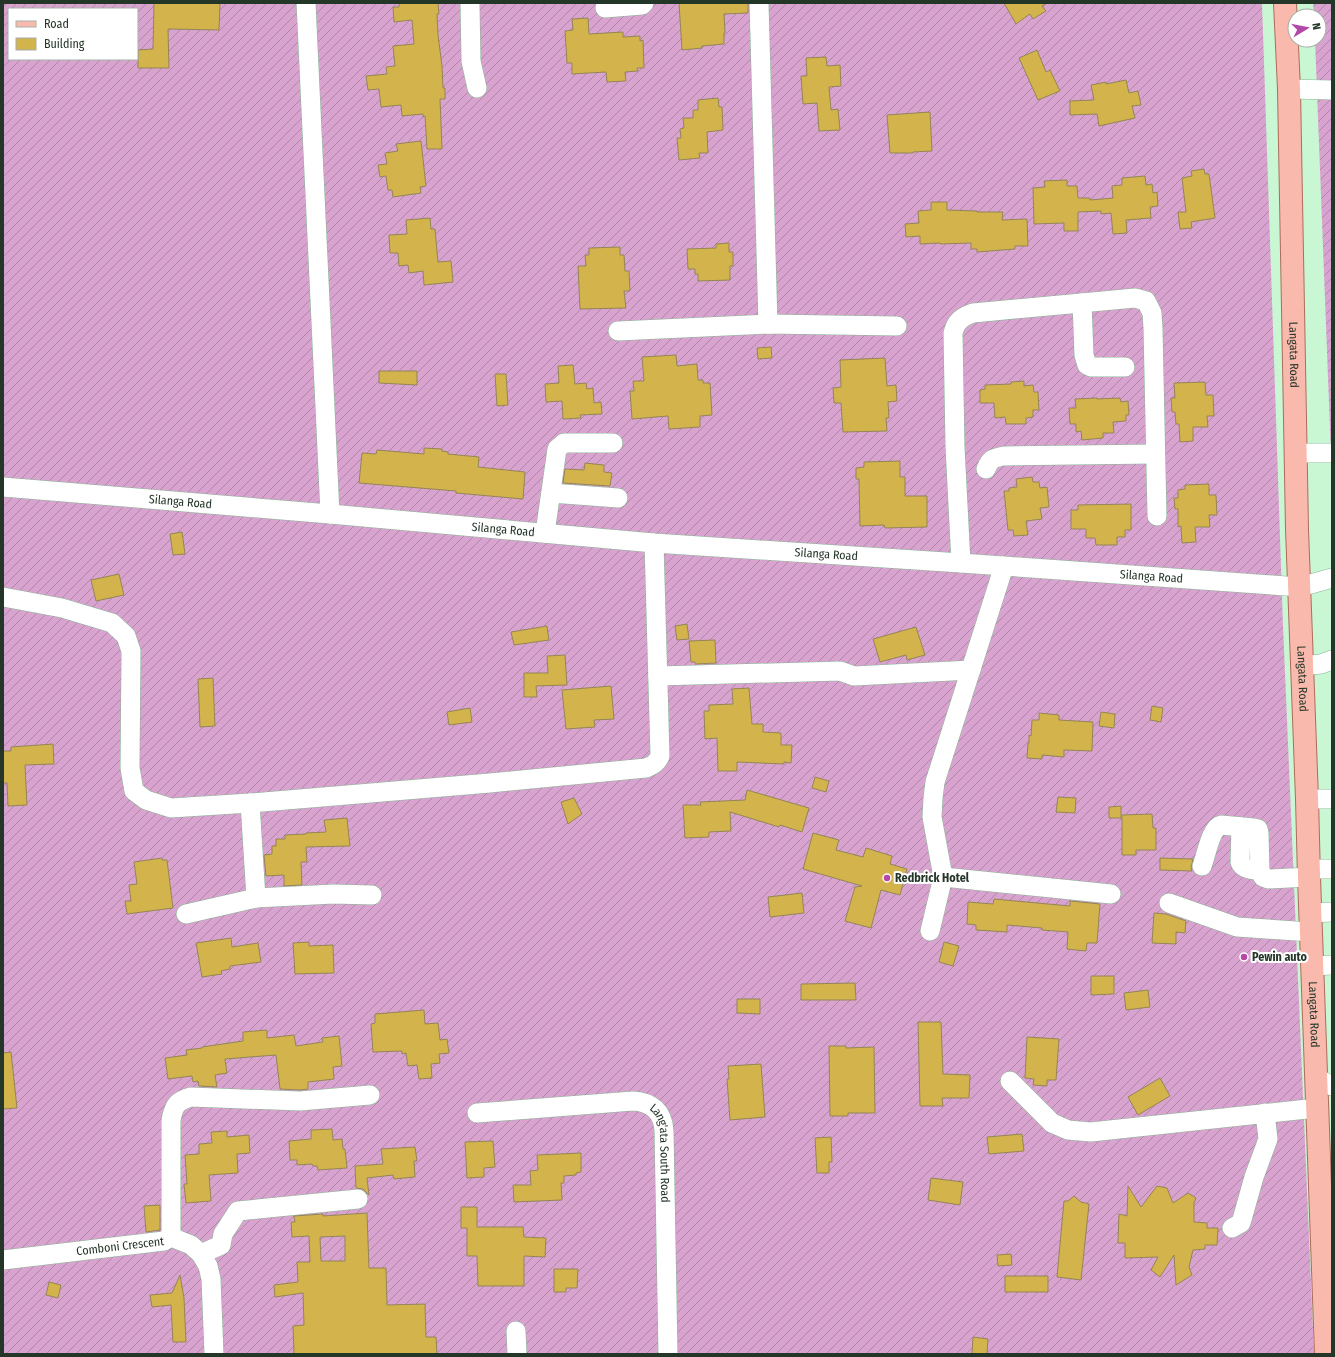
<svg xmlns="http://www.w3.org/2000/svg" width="1335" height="1357" viewBox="0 0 1335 1357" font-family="'Fira Sans Condensed',sans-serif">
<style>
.garden{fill:url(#garden-furrows);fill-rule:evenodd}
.building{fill:#d2b34c;stroke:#948556;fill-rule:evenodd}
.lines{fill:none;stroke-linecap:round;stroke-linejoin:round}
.minor-casing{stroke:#89b695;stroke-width:20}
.major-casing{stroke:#ac6d5b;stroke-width:24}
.minor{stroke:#fff;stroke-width:19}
.major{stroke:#f9b9ad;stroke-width:22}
.poi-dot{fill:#b448a7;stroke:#fff;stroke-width:1.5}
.labels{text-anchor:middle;stroke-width:4;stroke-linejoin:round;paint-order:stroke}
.street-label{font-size:12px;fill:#243628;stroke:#fff}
.poi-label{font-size:12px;font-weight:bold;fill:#243628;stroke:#fff;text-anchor:start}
</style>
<defs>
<pattern id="garden-furrows" width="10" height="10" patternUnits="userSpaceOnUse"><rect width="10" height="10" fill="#d8a4cf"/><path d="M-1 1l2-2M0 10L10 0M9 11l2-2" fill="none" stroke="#af86a8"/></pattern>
</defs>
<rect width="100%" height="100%" fill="#c9f7d4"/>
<!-- garden -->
<path class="garden" d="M3 3H1262L1283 626 1314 1354H3ZM9 9H137V59H9Z
M1313 3H1332V481L1315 40H1319V16H1314Z"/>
<!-- building -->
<path class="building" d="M154 3H220L219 30 168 29 169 68H138V50L153 49Z
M399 3H438L439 14H437L438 35 442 66 443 88H445V99H440L442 149H427L425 116 423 117V114L402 116 401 105 381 107 379 89 368 90 366 76 387 74 386 67 395 66 393 46 414 44 412 20 394 22 393 7H399Z
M679 3H748V13L724 14 725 33H724V44L702 46V48L682 50Z
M1004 3H1046L1042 6 1046 11 1033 19 1030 14 1016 24Z
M588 18 589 34 623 32V37L640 36V41L643 40 644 68H637L638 71 625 72 626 81 607 82 606 72 572 74V63H567L565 31 573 30 572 19Z
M1037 50 1046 72 1050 70 1060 91 1038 100 1019 58Z
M826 57 827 66 840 65 841 86 829 87 831 110 838 109 840 130 819 131 817 103 803 104 801 76H807L806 58Z
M1126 80 1129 93 1138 91 1141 105 1132 106 1135 118 1099 126 1097 114 1070 115V101L1094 100 1091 85 1106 82V84Z
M718 98 719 107H722L723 130 707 132 708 153H699L700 158 679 160 677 138H681L680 129 684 128 683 118H693V110H698V100Z
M930 112 932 151 913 152V153H890L887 115Z
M421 141 426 186 420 187 421 193 393 197 392 190H388L386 176 380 177 378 165 387 164 385 153 398 151 396 144Z
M1204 169 1205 174H1209L1215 218 1191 222 1192 228 1180 229 1178 212H1186L1182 178 1192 176 1191 171Z
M1145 176 1146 185 1152 184 1153 193 1157 192 1158 206 1150 207 1151 218 1126 220 1127 233 1113 234 1111 213 1101 214V211L1078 212V231H1064V223L1034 224 1033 188 1045 187 1044 181 1067 180V186H1077L1078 198H1090V200L1113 198 1112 186 1122 185V178Z
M931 202H947V210L977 211V212H1003L1002 220 1027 219 1028 246H1015V249L977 252V249H971V243L940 244V243L920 244V236L906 237 905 224 919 223 918 211 931 210Z
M430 218 431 229H435L438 262 451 261 453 282 424 285 423 271 409 273 408 265 399 266 398 253H390L389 235 407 234 406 220Z
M729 243V252H733V266H730V280L698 281V274H695V269H688L687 249 716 248V244Z
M620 247V255H624L625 271H629L630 291H624L626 308 580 309 578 266H586L585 255H589V248Z
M771 347 772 358 758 359 757 348Z
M676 355 677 366 697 364 698 380H703V383H710L712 415 700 416V427L669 429 668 416 632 419 630 391H634L633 381H644L642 357Z
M885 358 887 386 896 385 897 401 888 402 889 418H886L887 431 843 432 841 403H834L833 388 841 387 840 360Z
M573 365 575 384 586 383 587 389 593 388 594 403 601 402 602 414 580 415 581 418 563 419 562 401 546 402 545 384 559 383 558 366Z
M379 371H417V385L379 383Z
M495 374H506L508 405 497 406Z
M1024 381V386L1033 385 1034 392H1038L1039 410H1033V417L1026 418V424H1006L1005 417 995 418 994 403H980V390L985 389V385L1011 384V382Z
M1205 382 1206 395H1213L1214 416H1207L1208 427H1193V441L1180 442 1179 424H1176L1175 412H1172L1171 398H1175L1174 383Z
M1097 398V399L1120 398 1121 402 1128 401 1129 415H1126V421L1113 422 1114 433H1103V438L1082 440 1081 431 1076 432V424H1070L1069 408H1076L1075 399Z
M424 448 442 449V451L448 452V454L479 457 478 467 525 472 523 499 456 493V491L359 483 362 453 376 454 377 450 424 454Z
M900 461V477H905V496H927V527L885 528 884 525 860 526 859 479H856V468L864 467V462Z
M585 463 604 465V472L612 473 610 486 563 483 565 469 584 470Z
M1032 477 1033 482H1039L1040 488 1047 487 1049 507 1040 508 1042 519 1026 521 1028 535 1014 536 1013 530H1008L1004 491H1009V488L1017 487 1016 479Z
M1209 484V495H1216L1217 515H1209L1210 527H1195L1196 542 1182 543 1181 526 1178 527V509H1175L1174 498H1178V490L1185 489V485Z
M1131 504V530H1125V537H1117V545H1096L1095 538H1086V529H1071V510H1078V505Z
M182 532 185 554 173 555 170 534Z
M119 574 124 595 96 601 91 580Z
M687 624 689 639 677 640 675 626Z
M547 626 549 640 514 645 511 632Z
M916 627 925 655 907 660 906 655 880 662 873 639Z
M715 640 716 663 696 664 695 662H691L689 641Z
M565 655 567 685 536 686 537 697H524V673H548L547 656Z
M213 678 215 726 200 727 198 679Z
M611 686 614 719 594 720 595 727 566 729 562 690Z
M749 688 752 724H763V732L781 733V745H792L791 763 784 762V764L737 762V771H718L717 738 705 739 704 711H709V705L733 704 732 689Z
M1152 706 1163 708 1161 722 1150 720Z
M470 708 472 722 449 725 447 712Z
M1101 712 1115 714 1114 728 1099 726Z
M1039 713 1059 715V720L1093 722 1092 751 1064 750V757L1042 755V759L1027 758 1028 743H1029V735L1031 736 1032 720H1039Z
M53 744 54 764 25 765 27 805 8 806 7 783H3V751H11V747Z
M815 777 829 781 826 792 812 788Z
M747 790 809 808 802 832 780 825 779 827 730 812 731 831 709 832V837L685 838 683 805H701L700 802 745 800Z
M1058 797 1076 798 1075 813 1056 812Z
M574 798 582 814 568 824 561 802Z
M1121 806V818H1109V807Z
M1152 814 1153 828H1156V850H1136V855H1122V815Z
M347 818 350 846 306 847 307 862H301L302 885 284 886V875L266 876 264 855 272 854V846H276V839H285V835L306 834V833L326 832 324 820Z
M813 833 839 840 836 850 863 857 866 848 892 856 890 864 907 869 900 895 881 890 871 928 845 921 855 887 862 886 803 869Z
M162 858V860H167L173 908 127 914 125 901H131L129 885 137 884 134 862Z
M1160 858 1193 859 1191 868 1192 871 1160 870Z
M802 893 804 913 770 917 768 897Z
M994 899 1070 906V901L1100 904 1097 943H1087L1086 951 1067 949 1068 932 1042 930V928L1007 925V932L976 930V925L967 924 968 902 993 904Z
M1154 913 1166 914 1186 921 1185 933 1176 932V944L1152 943Z
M231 938 232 947 258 943 261 962 230 966V969L221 971 222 974 202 977 196 943Z
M309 942V946L333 945 334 973 295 974 293 943Z
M944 942 959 946 953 966 939 962Z
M1091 976H1114V994L1091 995Z
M855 983 856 1000H801V984Z
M1148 990 1150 1007 1126 1010 1124 993Z
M737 999H760V1014L737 1013Z
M424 1010 425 1024 438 1023 440 1040 447 1039 449 1053 439 1054 440 1063 431 1064 432 1078 419 1079 417 1065 408 1066 406 1053 402 1054V1051L373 1052 371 1024 375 1023V1014Z
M918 1022H941L943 1074 970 1075 969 1098H942L943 1106H920Z
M267 1030V1038L294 1035 296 1046 323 1042 322 1038 339 1036 342 1066 333 1067 334 1079 308 1082V1089L300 1090 280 1089 276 1055 225 1059 227 1073 215 1075 217 1087 199 1086 198 1081 193 1082 192 1076 168 1079 165 1058 187 1055 186 1050 202 1048V1047L243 1041V1032Z
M1027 1037 1059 1039 1056 1080H1047V1086L1033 1085 1034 1079 1025 1078Z
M829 1046H846V1048L874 1047 875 1113H848V1116H830Z
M11 1052 17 1108 3 1109V1053Z
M761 1064 765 1117 730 1120 727 1079H729L728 1066Z
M1160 1078 1170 1096 1138 1115 1128 1097Z
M332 1129 333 1140 342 1139 343 1149H345L347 1168 318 1170 317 1166H313L312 1164 297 1165V1160H290L289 1141 311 1139V1130Z
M227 1131V1137L249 1135 250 1153 237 1154 238 1173 209 1175 211 1201 186 1203 184 1184H187L185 1155 199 1154V1144L212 1143 211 1132Z
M1022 1134 1024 1151 989 1154 987 1137Z
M831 1137 832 1162H829V1173H817L815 1138Z
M493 1141 495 1167 484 1168V1177L467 1178 465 1142Z
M415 1147 417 1161H414L415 1177 394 1179 393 1175 367 1178 369 1195 363 1189 356 1188 355 1166 383 1164 381 1149Z
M581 1153V1172L576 1173V1175L564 1176V1183H561L562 1200 514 1202 513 1185H531L530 1171 538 1170 537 1155Z
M931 1178 963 1182 960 1205 928 1200Z
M1128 1186 1141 1207 1157 1186 1167 1188 1173 1203 1188 1193 1196 1198 1194 1203V1222L1207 1223V1228H1218L1217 1245H1205V1249L1193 1250 1189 1267 1192 1275 1176 1285 1174 1255 1160 1277 1151 1270 1158 1257 1125 1258V1243H1118L1119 1214 1127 1216Z
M1074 1196 1081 1202 1089 1204 1081 1280 1057 1277 1064 1201H1068Z
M160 1205V1230L146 1232 144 1206Z
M461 1207H477V1227H523L524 1237 546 1238 545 1257 524 1256V1286H478L477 1256H467V1228H461Z
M367 1213 369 1268H386L387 1305 425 1304 426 1337H436L437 1354H294L293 1326 304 1325 303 1293 275 1297 274 1285 298 1282 297 1262H310L309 1236 292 1237 291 1222H295L294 1216 323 1214V1216ZM345 1236V1261H321L320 1237Z
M1011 1254 1012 1265 998 1266 997 1255Z
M554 1269H578L577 1288H566V1292H554Z
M180 1275 184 1298 186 1342H173L171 1305 152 1307 150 1295 172 1293Z
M1005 1276H1048V1292H1005Z
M49 1282 61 1285 58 1298 46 1295Z
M973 1337 988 1339 987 1354H972Z"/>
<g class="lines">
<!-- minor casing -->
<g class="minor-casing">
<g id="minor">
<path d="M306 3 330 514"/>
<path d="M470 3 471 61 477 88"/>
<path d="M759 3 768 324"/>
<path d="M605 8 642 5 644 3"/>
<path d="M1289 89 1332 90"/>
<path d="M1082 303 1084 355 1087 365 1091 367H1125"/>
<path d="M618 331 768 324 897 326"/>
<path d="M1295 453H1332"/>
<path d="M986 469C990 459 993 458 1004 456L1155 454"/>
<path id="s1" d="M3 487 330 514 654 543 961 563 1300 587 1332 578"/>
<path d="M551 493 618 498"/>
<path d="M545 533 557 449 564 443H613"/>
<path d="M961 563 955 447 953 333C956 321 962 317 973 313L1135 298 1146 301 1152 313 1153 328 1157 516"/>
<path d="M3 597 62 608 112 623 126 636 131 651 130 768 134 791 146 800 171 808 250 803 490 783 646 768C653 765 657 763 660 756L654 543"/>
<path d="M1302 666 1321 664 1332 660"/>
<path d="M658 676 840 671 854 676 971 670"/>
<path d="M1307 799H1332"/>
<path d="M250 803 256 898"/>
<path d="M1241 827 1240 862C1243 870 1252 869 1260 871"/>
<path d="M1202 866C1206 856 1211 827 1221 825L1254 828 1258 829 1259 833 1260 871 1263 877 1268 879 1309 877"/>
<path d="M1309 869H1332"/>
<path d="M943 877 1111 894"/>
<path d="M1169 903 1237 927 1311 932"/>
<path d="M1310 913 1332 912"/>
<path d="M186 914 256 898 333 894 372 895"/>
<path d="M930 931 943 877 932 817 933 798 935 782 1004 566"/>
<path d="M1312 966 1332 965"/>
<path d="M1317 1078 1332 1086"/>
<path d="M1010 1081 1052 1123 1068 1130 1091 1132 1317 1108"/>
<path id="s2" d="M477 1113 633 1101C652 1102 663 1112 664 1131L668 1354"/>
<path d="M1232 1228 1241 1223 1254 1177 1268 1139 1265 1113"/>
<path d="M171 1237V1120C174 1105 177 1101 191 1097L300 1101 370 1095"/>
<path d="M201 1254 221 1245 223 1234 238 1211 358 1199"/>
<path id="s3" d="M3 1260 164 1241 171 1237 191 1245 201 1254 208 1266 211 1279 214 1354"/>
<path d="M516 1331 517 1354"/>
</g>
</g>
<!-- major casing -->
<g class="major-casing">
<g id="major">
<path id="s4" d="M1285 3 1289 89 1297 529 1307 799 1309 877 1326 1354"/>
</g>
</g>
<!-- minor -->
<use href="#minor" class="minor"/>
<!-- major -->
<use href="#major" class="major"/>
</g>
<!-- markers -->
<g class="poi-dot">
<circle cx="887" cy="878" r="4"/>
<circle cx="1244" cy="957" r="4"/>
</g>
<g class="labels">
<!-- street labels -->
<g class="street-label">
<text dy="4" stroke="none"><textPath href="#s4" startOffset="352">Langata Road</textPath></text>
<text dy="4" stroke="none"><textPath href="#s1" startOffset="178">Silanga Road</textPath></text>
<text dy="4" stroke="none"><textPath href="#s1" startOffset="502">Silanga Road</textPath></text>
<text dy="4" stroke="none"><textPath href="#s1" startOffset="826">Silanga Road</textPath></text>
<text dy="4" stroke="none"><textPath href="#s1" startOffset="1152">Silanga Road</textPath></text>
<text dy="4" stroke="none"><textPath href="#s4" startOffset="676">Langata Road</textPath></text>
<text dy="4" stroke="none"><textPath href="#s4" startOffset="1012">Langata Road</textPath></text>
<text dy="4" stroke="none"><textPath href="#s2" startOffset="226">Lang'ata South Road</textPath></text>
<text dy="4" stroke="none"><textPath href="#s3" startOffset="118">Comboni Crescent</textPath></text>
</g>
<!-- poi labels -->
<g class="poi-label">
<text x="895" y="882">Redbrick Hotel</text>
<text x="1252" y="961">Pewin auto</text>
</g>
</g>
<!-- border -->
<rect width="1335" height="1357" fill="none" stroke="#243628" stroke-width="8"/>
<!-- legend -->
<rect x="8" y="8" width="130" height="52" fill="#ffffff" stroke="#a7afa9"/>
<rect x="16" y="21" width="20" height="6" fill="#f9b9ad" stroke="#a7afa9"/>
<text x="44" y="28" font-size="12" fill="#243628">Road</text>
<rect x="16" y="38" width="20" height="12" fill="#d2b34c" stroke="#a7afa9"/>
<text x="44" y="48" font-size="12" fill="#243628">Building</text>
<!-- north arrow -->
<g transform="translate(1307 28) rotate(80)"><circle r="19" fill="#ffffff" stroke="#a7afa9"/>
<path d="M0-3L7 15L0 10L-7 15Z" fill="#b448a7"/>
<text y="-6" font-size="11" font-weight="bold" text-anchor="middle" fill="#243628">N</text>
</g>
</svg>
